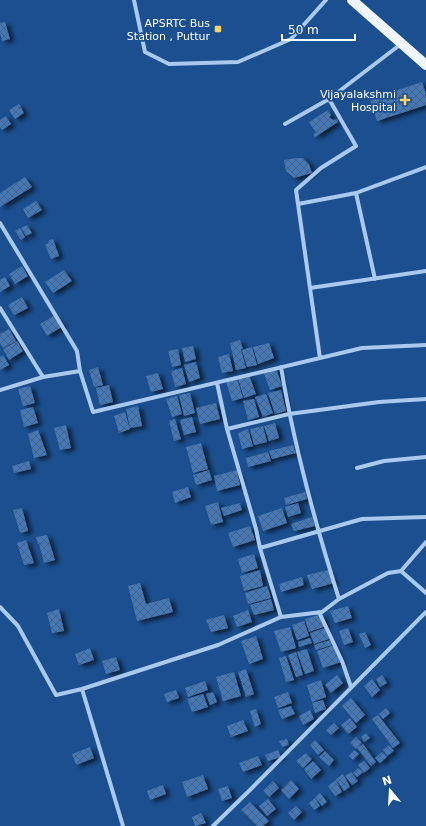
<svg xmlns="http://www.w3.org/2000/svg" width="426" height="826" viewBox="0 0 426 826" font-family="'DejaVu Sans',sans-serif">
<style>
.building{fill:url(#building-cross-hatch);filter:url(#shadow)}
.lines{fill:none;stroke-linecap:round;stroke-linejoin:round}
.minor{stroke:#a9c9ee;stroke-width:4}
.primary{stroke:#f0f6ff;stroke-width:10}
.poi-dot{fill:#ffd166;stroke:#1b4f8f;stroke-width:1.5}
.labels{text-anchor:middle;stroke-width:3.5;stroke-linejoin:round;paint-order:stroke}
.poi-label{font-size:11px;fill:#fff;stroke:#1b4f8f;text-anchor:end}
</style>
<defs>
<pattern id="building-cross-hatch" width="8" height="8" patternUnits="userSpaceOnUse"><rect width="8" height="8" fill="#4478b7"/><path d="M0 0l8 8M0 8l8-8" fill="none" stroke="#486282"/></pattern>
<filter id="shadow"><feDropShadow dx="4.5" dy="2.5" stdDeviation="2" flood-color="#0009"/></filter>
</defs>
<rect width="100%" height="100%" fill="#1b4f8f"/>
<!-- building -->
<path class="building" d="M5 22 10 39 2 41 0 33V23Z
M422 82 426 94V105L377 121 370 99Z
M19 104 24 113 15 119 9 110Z
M328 110 331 115 329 117 333 120 337 119 338 122 315 137 313 134 316 133 309 122Z
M6 116 11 124 2 130 0 128V120Z
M296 158H303L309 164 312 173 294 178 286 171 284 160Z
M25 177 32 187 0 207V193Z
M36 201 42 210 28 218 23 209Z
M27 225 32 233 26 236 21 228Z
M20 228 25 237 21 240 15 231Z
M53 239 59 256 51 259 45 245 49 243 48 241Z
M22 266 28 276 15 284 9 274Z
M64 270 72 281 53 293 45 282Z
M5 277 10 286 0 292V280Z
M22 297 28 308 14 315 8 305Z
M54 316 63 326 47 336 40 324Z
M9 329 16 341 3 348 0 344V334Z
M240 340 243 349H241L246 368 236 370 230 343Z
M17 341 23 351 9 360 3 349Z
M269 343 274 358 258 364 253 347Z
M193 346 196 359 185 362 182 348Z
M252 347 257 365 247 367 242 350Z
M178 349 181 365 172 367 168 351Z
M229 354 233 371 222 373 218 357Z
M3 355 9 365 0 370V357Z
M196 362 200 378 189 382 184 365Z
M98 367 103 385 94 387 89 370Z
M182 368 186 384 175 387 171 371Z
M276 368 282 386 270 390 263 371Z
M158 373 163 389 151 392 146 376Z
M249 375 256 394 244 398 238 379Z
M237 378 243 398 232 401 226 382Z
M109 385 113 402 100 405 96 388Z
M30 386 35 403 23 406 18 389Z
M281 390 286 411 275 414 268 393Z
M190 393 195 413 184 416 179 395Z
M266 394 273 413 263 417 255 397Z
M177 396 182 414 172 417 166 399Z
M254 399 259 417 248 420 243 401Z
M216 403 220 419 200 424 196 408Z
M138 406 142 426 130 428 126 409Z
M33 407 38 423 24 427 20 410Z
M125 412 130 429 119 433 114 416Z
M192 417 196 432 184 435 180 420Z
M175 419 181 439 174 441 169 421Z
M275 423 279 438 269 441 264 426Z
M66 425 71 448 60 450 54 428Z
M263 426 267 442 254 445 250 429Z
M248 429 253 446 242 449 238 433Z
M38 430 47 455 34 458 28 434Z
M201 443 208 469 193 473 186 447Z
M293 445 296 453 272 459 269 451Z
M268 452 271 461 248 467 246 458Z
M29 461 31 469 14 473 12 466Z
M209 470 212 480 196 485 193 475Z
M237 470 240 485 217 491 214 476Z
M188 487 191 497 175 503 172 492Z
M305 492 307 499 286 505 284 498Z
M218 502 223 522 211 525 205 506Z
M240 503 242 510 224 516 221 508Z
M298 503 301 513 288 517 285 507Z
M22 508 28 531 20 533 13 510Z
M282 508 287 523 263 531 258 516Z
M312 517 315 526 294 531 291 524Z
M250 526 255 540 233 547 228 533Z
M47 535 49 541 38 544 36 537Z
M26 540 34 563 24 565 17 543Z
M49 541 55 560 44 563 39 544Z
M254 554 258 568 242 573 238 559Z
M260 570 263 586 244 591 240 576Z
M328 570 334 583 312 589 307 575Z
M302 577 304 585 281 592 279 584Z
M140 583 146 604 169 598 173 612 137 621 128 586Z
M267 586 271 598 248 604 245 593Z
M271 599 274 610 254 615 250 605Z
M348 606 352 618 335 623 330 611Z
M59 609 64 631 52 633 47 613Z
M248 610 252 622 237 627 233 616Z
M322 614 326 626 309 632 305 619Z
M224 615 228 628 211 632 206 620Z
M304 621 309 636 297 640 292 625Z
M290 627 296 648 281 652 274 631Z
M325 628 329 639 314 644 310 633Z
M348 628 353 642 344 645 339 631Z
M365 632 371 645 365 648 359 634Z
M256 636 263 659 249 664 241 641Z
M310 638 312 643 299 647 298 642Z
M330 640 332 645 316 650 314 645Z
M334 645 341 662 323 668 317 651Z
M90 648 94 660 79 665 75 654Z
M307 649 314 671 305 674 297 652Z
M296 652 303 675 296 677 288 655Z
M286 656 294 680 286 682 279 658Z
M116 657 120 670 106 674 102 661Z
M246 669 254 694 246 697 238 672Z
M234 672 241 696 223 701 216 677Z
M337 675 343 683 331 693 325 685Z
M382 675 387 683 380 687 376 679Z
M372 679 380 690 372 697 364 686Z
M321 680 326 697 312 702 307 685Z
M205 681 208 690 188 697 185 688Z
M176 690 179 698 167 702 164 694Z
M213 692 217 702 210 705 206 694Z
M288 692 292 703 278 708 274 697Z
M203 694 208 707 192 712 187 699Z
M351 698 365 715 356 723 342 706Z
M323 700 326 709 315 713 312 703Z
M291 706 295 714 282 719 278 710Z
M386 708 390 713 383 719 379 714Z
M256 709 261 724 255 727 250 711Z
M310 710 314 719 303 725 299 716Z
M378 715 400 743 393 748 372 719Z
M350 718 357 727 348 734 341 725Z
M243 720 248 731 231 737 227 726Z
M334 723 339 728 331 735 326 730Z
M366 733 370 738 364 742 361 737Z
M356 737 362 743 356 749 350 743Z
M287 739 289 745 282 747 279 741Z
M315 740 324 750 318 755 310 745Z
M363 744 376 762 371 766 357 748Z
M389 745 394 751 387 756 383 750Z
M90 747 94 758 76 765 72 754Z
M278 750 281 757 268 761 265 755Z
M354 750 359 754 353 760 349 756Z
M325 751 334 760 329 766 319 757Z
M382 752 387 757 380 763 375 758Z
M306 753 312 759 303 768 296 761Z
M258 756 262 765 243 772 239 763Z
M313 761 321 770 311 779 304 769Z
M364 761 370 768 364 773 358 765Z
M358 768 363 772 357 777 353 773Z
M351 772 358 781 352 785 345 776Z
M343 774 350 787 344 791 336 779Z
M203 775 208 789 187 797 182 782Z
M291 780 299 789 289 799 281 790Z
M336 780 342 792 335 796 328 786Z
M273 781 279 788 269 797 263 791Z
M163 785 166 794 150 800 147 791Z
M228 786 232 798 222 801 218 789Z
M320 793 327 802 322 806 315 797Z
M315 798 320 806 314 810 309 803Z
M268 799 276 809 267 816 259 806Z
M250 802 269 821 263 826H257L241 810Z
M296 806 302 812 294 820 288 813Z
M201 813 206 823 195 826 192 817Z"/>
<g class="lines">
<!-- minor -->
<path class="minor" d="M134 0 145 52 169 64 238 62 291 39 326 0
M285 124 329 99 401 44
M356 193 375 279
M298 204 356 193 426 167
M0 223 77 351 80 371
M310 288 426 271
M0 308 43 377
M320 358 296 190 321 168 356 146 329 99
M281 367C294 446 315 523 339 599L388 573 401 571
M217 383 227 429 256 529 260 548 281 617
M0 390 43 377 80 371 93 412 362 348 426 345
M227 429 289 414 379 402 426 399
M357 468 384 461 426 457
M426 542 401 571 426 593
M260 548 362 519 426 517
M0 607 18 626 56 695 82 689 123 826
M319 612 342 661 351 687
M82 689 218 645 281 617 322 612 339 599
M213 826 251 789 426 612"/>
<!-- primary -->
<path class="primary" d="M352 0 426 65"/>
</g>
<!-- markers -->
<g class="poi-dot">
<rect x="214" y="25" width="8" height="8" rx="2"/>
<path d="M403 94h4v4h4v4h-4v4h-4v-4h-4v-4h4z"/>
</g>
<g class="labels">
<!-- poi labels -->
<g class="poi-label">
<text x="210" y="27">APSRTC Bus<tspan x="210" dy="13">Station , Puttur</tspan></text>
<text x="396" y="98">Vijayalakshmi<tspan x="396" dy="13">Hospital</tspan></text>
</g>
</g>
<!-- north arrow -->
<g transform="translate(390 790) rotate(342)" stroke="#1b4f8f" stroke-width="3" paint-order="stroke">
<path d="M0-3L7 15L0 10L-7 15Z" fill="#ffffff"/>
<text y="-6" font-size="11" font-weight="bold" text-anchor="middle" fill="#ffffff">N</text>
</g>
<!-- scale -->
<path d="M282 34v6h73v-6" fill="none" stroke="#ffffff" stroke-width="2"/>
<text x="288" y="34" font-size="12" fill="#ffffff" stroke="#1b4f8f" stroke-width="3" paint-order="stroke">50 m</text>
</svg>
